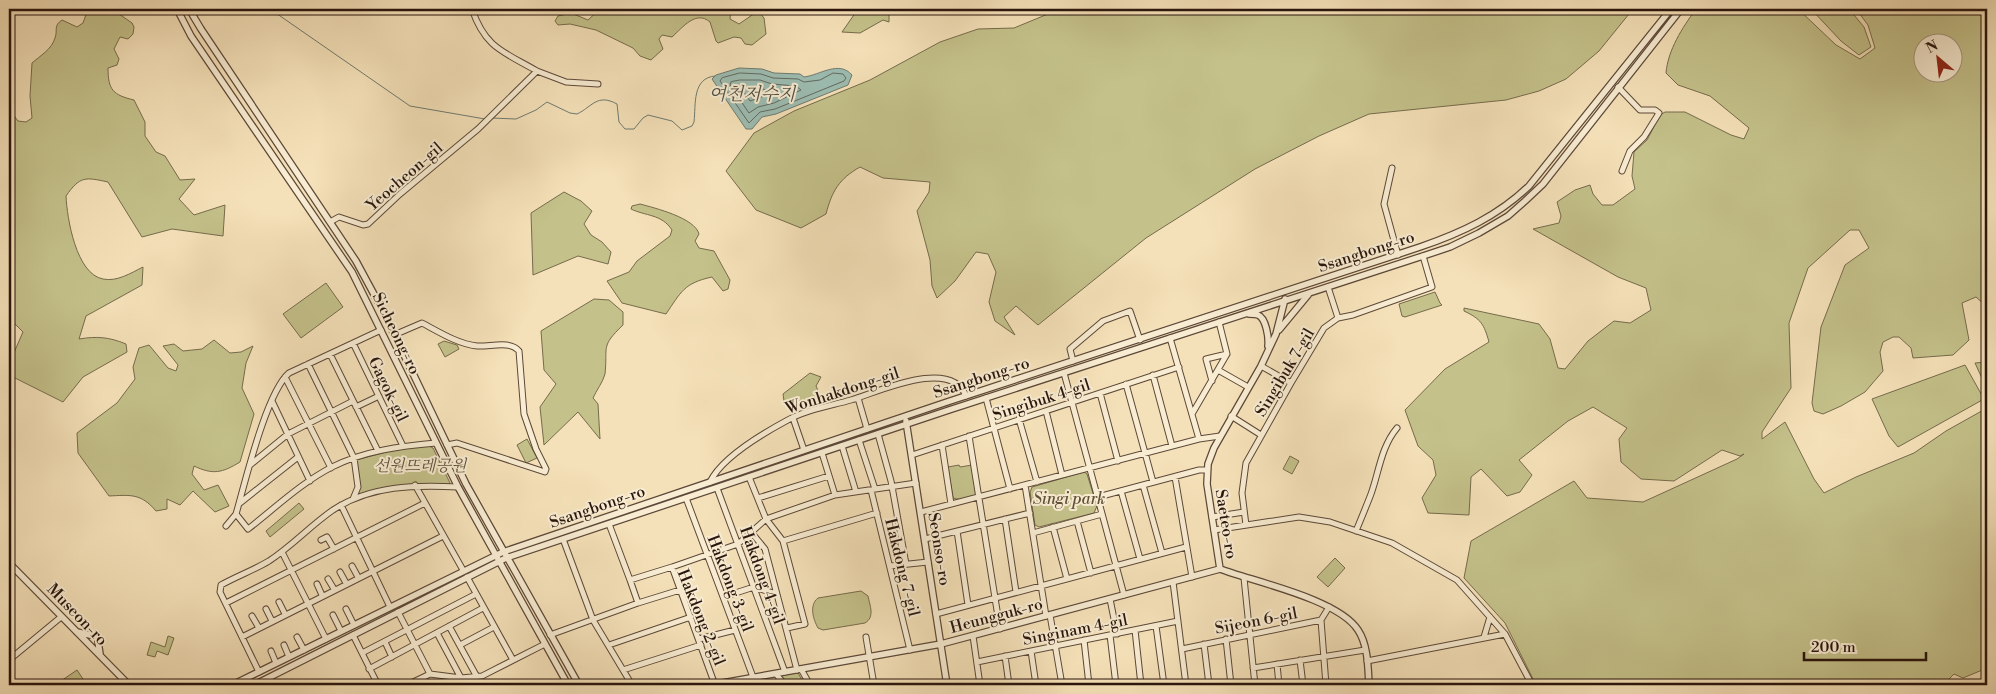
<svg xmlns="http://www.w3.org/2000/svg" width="1996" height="694" viewBox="0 0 1996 694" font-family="'Libre Bodoni','Noto Serif KR',serif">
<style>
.green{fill:#c4c18a;stroke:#766b4c;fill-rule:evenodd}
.water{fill:#9cbdb2;stroke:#6e7a70}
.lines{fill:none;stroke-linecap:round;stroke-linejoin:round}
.shore{stroke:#626960;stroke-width:1}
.stream{stroke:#6e7a70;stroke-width:1}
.minor-casing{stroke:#5c4838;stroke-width:7}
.tertiary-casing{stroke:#5c4838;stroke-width:8}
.minor{stroke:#f8ecd2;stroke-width:5}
.tertiary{stroke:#f8ecd2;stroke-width:5.5}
.labels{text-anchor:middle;stroke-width:4;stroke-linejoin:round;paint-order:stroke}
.street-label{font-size:16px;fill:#29150d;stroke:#f8ecd2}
.park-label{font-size:16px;font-style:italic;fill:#5f5139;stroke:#f8ecd2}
.water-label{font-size:18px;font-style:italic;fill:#515047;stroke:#f8ecd2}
</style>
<rect width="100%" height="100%" fill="#f5e1b9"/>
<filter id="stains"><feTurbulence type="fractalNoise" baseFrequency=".004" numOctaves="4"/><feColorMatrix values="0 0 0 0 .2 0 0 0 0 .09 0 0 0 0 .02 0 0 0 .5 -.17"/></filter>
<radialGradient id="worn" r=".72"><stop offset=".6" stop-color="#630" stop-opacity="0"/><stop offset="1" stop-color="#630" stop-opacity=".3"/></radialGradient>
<!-- green -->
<path class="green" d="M88 9H112L132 23 134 27 133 34 128 39 120 37 114 49 119 59 117 65 108 68C108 90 113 95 134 100L145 122V136L156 152 165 156 180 180 195 179 179 199 194 215 225 205 223 236 172 229 142 237 108 182C85 177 80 176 66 196 67 218 76 274 103 279 117 282 131 273 143 267L142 285 86 316 79 339C97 336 109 337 126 344L127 352 83 377 63 402 9 375V364L23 332 15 324 9 325V279L14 274 9 255V109L18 121 26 122 32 118 30 96 32 63C40 56 52 49 55 38 58 30 53 26 62 20L77 27 83 23Z
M600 9H731L730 19 739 24 758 11 764 18 766 34 752 45 745 44 741 38 734 37 718 43 716 41 710 22C696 10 683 27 672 37L662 35 659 39 663 49 651 60 640 56 633 48 596 30 570 24 558 25 555 21 558 16 571 13 588 20Z
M858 9H889V22L883 20 860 33 842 32Z
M1060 9H1633L1599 51 1566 79 1539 91 1506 100 1369 114 1319 136 1255 169 1146 238 1038 325 1016 306 1004 317 1015 335 995 321 989 302 996 272 988 254 976 252 955 281 937 298 932 286 930 260 917 211 929 192 930 182 883 178 860 167C839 179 832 191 826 214L801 228 756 210 726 171 754 133 794 111 870 80 940 42 978 29 1014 28Z
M1696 9H1798L1836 45 1860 59 1875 48 1868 25 1856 9H1987V307L1976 297 1962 303 1969 340 1953 355 1913 358 1911 348 1899 337H1893L1883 342 1880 352 1883 371 1865 392 1841 406 1823 414 1814 411 1812 403 1821 327 1845 265 1869 248 1859 230H1850L1808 268 1789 323 1791 388 1762 432V439L1785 422 1814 479 1824 493 1856 477 1914 453 1946 431 1987 408V668L1963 678 1954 674 1943 685H1536L1505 623 1464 578 1471 541 1574 481 1587 498 1643 502 1737 459 1744 454 1740 456 1722 450 1674 481 1641 479 1621 462 1619 439 1627 428 1593 407 1568 421 1519 460 1532 475 1520 492 1507 496 1481 469 1471 477 1469 515 1428 513 1422 498 1436 475 1433 460 1418 446 1405 410 1445 369 1489 342C1484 324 1481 319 1464 311V308L1539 324 1550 339 1558 368 1565 369 1588 341 1614 321 1630 323 1651 310 1646 288 1618 277 1533 229 1559 223 1561 216 1557 202 1575 190 1590 185 1593 194 1602 205H1613L1635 189 1632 176 1634 152 1647 140 1660 115 1665 112H1685L1731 135 1744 139 1749 128 1710 96 1678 85 1666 73C1668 50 1682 28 1696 9ZM1924 42H1954V72H1924Z
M1811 9H1849L1864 27 1871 47 1859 55 1841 41Z
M564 192 581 201 592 211 584 224 591 235 602 242 611 252 608 264 578 256 533 275 531 213Z
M640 204C655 208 695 218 699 234L695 241 699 248 714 251 730 280 728 289 723 291 712 277C684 283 681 292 666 314L622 303 607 281 629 272 637 261 670 236 672 230C662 214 645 216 631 209L632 206Z
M326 283 343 307 301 338 283 314Z
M1435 292 1440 303 1442 305 1405 317 1402 316 1399 304Z
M594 299 609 300 623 312V325C600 347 608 346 605 374 603 382 596 391 593 398L598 404 600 439 578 412 544 445 540 407 556 384 544 370 541 331Z
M214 340 230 353 241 352 253 346 246 363 242 388 254 414 240 462C222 473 213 475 194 466L192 474 204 490 218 485 229 506 215 512 193 491 180 505 167 499V509L156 511C141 493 130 495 109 496L78 453 77 433 117 403 135 379 133 367 139 348 149 345 168 368 176 371 178 365 163 346 174 344 183 351 202 349Z
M444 341 457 345 459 349 445 357 438 344Z
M1987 362V389L1975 363Z
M1965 365 1984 399 1898 447 1889 436 1872 399Z
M810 373 821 377 816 386 820 395 793 408 784 401 783 394Z
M527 439 537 458 526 463 517 445Z
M429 446 433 448 450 483 449 484 383 488 356 497V460L398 449Z
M1290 456 1299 461 1292 474 1283 469Z
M959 465 960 467 972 465 977 492C972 499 961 501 953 498L948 467Z
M1084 472 1087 474 1097 506 1094 513 1039 527 1035 525 1030 492 1032 487Z
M299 503 304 509 270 537 266 531Z
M1335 558 1345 568 1328 587 1317 577Z
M861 591 868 596C870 606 875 617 865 623L823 630 818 628C813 619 809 605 818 598Z
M168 636 174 638 168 655 157 651 155 657 147 655 151 642 165 647Z
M77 670 87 685H55Z
M798 673 805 685H788L780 675Z"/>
<!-- water -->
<path class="water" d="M739 68 762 69 774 73 800 74 804 77C820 75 839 60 852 75L848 85 776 114 762 117 752 129H746L712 79 716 75Z"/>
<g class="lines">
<!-- shore -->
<path class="shore" d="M740 73 761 74 773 78 798 79 804 82 820 80 833 73 843 74 846 78 844 81 775 109 760 112 749 123 720 81 722 78Z
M740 80H760L772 84 796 86 801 90 774 103 758 107 749 113 730 85 731 82Z
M745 87 759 88 769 91 770 94 750 101 743 91Z"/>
<!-- stream -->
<path class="stream" d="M270 9 410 106 485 119
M491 118 516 119 536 110 547 102 570 113 577 114C592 107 597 93 617 104L619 122 625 129H634L643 118 648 115 672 121 682 130 692 126 694 122C696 104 692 78 715 76"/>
<!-- minor casing -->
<g class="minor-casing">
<path id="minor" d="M472 9C485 48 504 52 537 71
M1618 87 1640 110H1655L1659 113 1644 137 1630 151 1622 171
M1392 168 1384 204 1398 255
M330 222 339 217 363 225 368 224 400 194 478 129 537 71 566 82 598 84
M1328 287 1338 318
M381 330 289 373C266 393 245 483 236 514L248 529C275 508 301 483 332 467 364 451 400 446 436 443
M394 335 422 323C439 332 458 344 477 346 490 347 510 340 519 351L524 414 536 449 546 469 545 472 457 443 447 445
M1170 338 1199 439
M353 343 403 446
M330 354 378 451
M1073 361 1070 349 1103 321 1130 311 1140 340
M308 364 354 458 358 487 353 499
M1261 366 1291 383
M1218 370 1248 387
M1064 373 1124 595
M1153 375 1172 446
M285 377 331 468
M1212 381 1206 359 1227 354
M1126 384 1153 482
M1100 393 1118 461
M858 398 867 429
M986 398 1010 489
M272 401 310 481
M356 407 379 396
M1046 411 1062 475
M1192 414 1227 354 1219 322
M1231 416 1261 435
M793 418 804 450
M1019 419 1037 482
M878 434 891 481 906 564
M969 436 1000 629
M859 440 875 489
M942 445 951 504
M842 446 856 492
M822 453 835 495
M912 455 1179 367
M250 465 288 434 353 401
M749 477 766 519 783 541 805 624 787 628
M1175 477 1192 577
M710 482C722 457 762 434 786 421 805 410 830 406 851 400 878 392 951 357 966 396
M415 485 463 570
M1025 485 1046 616
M1143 485 1162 553
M717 488 785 672
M871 490 910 650
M1121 491 1140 559
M1098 497 1199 470H1207
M686 498 753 677
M758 498 829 476
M240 503 298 457
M341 505 390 607
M921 512 1199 439 1220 436
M1212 517 1244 512
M1005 519 1016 592
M1077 521 1091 573
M609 524 630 580 672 567 715 685
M1246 525 1242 493 1246 463 1291 383 1324 328 1338 318 1353 315 1432 287 1423 256
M226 526 236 514
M1053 527 1067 579
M1214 530 1299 517 1330 522 1392 543 1457 580 1505 634 1532 685
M957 531 968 605
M1356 531C1361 519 1366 507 1371 494 1379 472 1381 447 1397 428
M751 532 765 549 797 670
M1033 533 1102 514
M563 539 593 620 632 685
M925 539 1030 513
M321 540 327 537 334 549
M783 541 877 513
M282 552 326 639
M352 566 358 577
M890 566 928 562
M672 567 738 544 766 519 835 495 916 483
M340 572 346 583
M467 577 513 660
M1244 578 1255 685
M328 579 334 589
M630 580 638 603
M1173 582 1186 685
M317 584 322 595
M723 597 754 587 776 594
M1110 599 1117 634
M279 602 285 614
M226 603 425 503
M266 609 272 621
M346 609 354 625
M398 612 430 674
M936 614 1186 547
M333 615 341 631
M1050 615 1062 685
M252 616 259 628
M1321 620 1326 685
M449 626 477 677
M1156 626 1164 685
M1135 630 1141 685
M437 633 461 678
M353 635 378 685
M550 635 638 603 680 590
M1110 635 1116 685
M973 636 980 685
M242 637 443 536
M297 637 304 650
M866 637 874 685
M1484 637 1490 617
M699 639 735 630
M1226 639 1231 685
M1084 640 1089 685
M385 642 392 657
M1204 644 1209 685
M284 645 289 657
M460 645 494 627
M609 645 691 617
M1182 649 1321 620 1329 607
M271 651 276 663
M1031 651 1036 685
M362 653 476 594
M1005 656 1009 685
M9 660 61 617
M1300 660 1303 685
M1367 661 1505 634
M977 662 1178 621
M1277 664 1279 685
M1253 668 1365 650
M369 669 483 608
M801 669 810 685
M623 670 701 645
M259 672 220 592 221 585C237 576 254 570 269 561 292 546 310 526 333 510 371 485 415 485 458 487
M776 674 785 685
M407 685 430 674 461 678 482 676 545 644
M1171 685 1185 682"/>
</g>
<!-- tertiary casing -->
<g class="tertiary-casing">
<path id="tertiary" d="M177 9 191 36 352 272 458 487 568 685
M189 9 201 29 356 261 383 311 466 484 579 685
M1285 299 1276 334 1261 366 1214 448 1208 464 1207 484 1220 569C1255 582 1338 599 1358 630 1368 645 1368 667 1369 685
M1249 314C1251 314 1256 314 1258 315 1266 318 1269 338 1268 346
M1279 330 1308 295
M906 421 947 685
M9 563 129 685
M77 632 90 635H97L100 654
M232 685 503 552 947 402 1420 247C1461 233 1498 216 1529 186L1671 9
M254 685 506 558 949 410 1423 256 1450 247 1479 233 1508 216 1525 201 1543 184 1681 9
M711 685 941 644 1220 569"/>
</g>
<!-- minor -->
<use href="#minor" class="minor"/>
<!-- tertiary -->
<use href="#tertiary" class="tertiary"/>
</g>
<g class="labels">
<!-- street labels -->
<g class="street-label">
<text transform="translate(404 176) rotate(-41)" y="6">Yeocheon-gil</text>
<text transform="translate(1366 251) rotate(-18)" y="6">Ssangbong-ro</text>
<text transform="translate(397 333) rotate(64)" y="6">Sicheong-ro</text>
<text transform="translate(1284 372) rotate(-59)" y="6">Singibuk 7-gil</text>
<text transform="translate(981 377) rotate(-18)" y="6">Ssangbong-ro</text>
<text transform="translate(389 389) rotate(64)" y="6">Gagok-gil</text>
<text transform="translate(842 390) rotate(-18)" y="6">Wonhakdong-gil</text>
<text transform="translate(1041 399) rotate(-18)" y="6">Singibuk 4-gil</text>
<text transform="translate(597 506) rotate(-19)" y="6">Ssangbong-ro</text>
<text transform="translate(1227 524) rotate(81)" y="6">Saeteo-ro</text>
<text transform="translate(940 549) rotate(81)" y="6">Seonso-ro</text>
<text transform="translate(903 567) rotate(76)" y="6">Hakdong 7-gil</text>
<text transform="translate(763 575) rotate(70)" y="6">Hakdong 4-gil</text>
<text transform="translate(731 583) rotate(69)" y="6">Hakdong 3-gil</text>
<text transform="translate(78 614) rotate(46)" y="6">Museon-ro</text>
<text transform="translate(996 615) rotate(-15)" y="6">Heungguk-ro</text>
<text transform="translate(702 617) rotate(68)" y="6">Hakdong 2-gil</text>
<text transform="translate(1256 620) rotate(-11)" y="6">Sijeon 6-gil</text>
<text transform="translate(1075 629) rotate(-11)" y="6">Singinam 4-gil</text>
</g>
<!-- park labels -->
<g class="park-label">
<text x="420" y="471">선원뜨레공원</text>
<text x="1069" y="504">Singi park</text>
</g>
<!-- water labels -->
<g class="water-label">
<text x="752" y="100">여천저수지</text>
</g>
</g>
<!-- margin -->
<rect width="1996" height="694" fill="none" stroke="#f5e1b9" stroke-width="30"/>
<rect x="10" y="10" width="1976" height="674" fill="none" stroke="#29150d" stroke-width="2.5"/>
<rect x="15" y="15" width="1966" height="664" fill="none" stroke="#29150d"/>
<!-- north arrow -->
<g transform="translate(1938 58) rotate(332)"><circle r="24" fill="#f8ecd2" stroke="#a59683"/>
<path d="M0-4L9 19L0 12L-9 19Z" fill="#8f2418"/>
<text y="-8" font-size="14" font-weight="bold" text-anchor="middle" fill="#29150d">N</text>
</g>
<!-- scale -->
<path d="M1804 652v8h122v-8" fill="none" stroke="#29150d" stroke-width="2.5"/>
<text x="1811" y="652" font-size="15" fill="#29150d" stroke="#f8ecd2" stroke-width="4" paint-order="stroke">200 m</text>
<rect width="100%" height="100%" filter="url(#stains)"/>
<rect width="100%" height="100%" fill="url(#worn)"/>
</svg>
